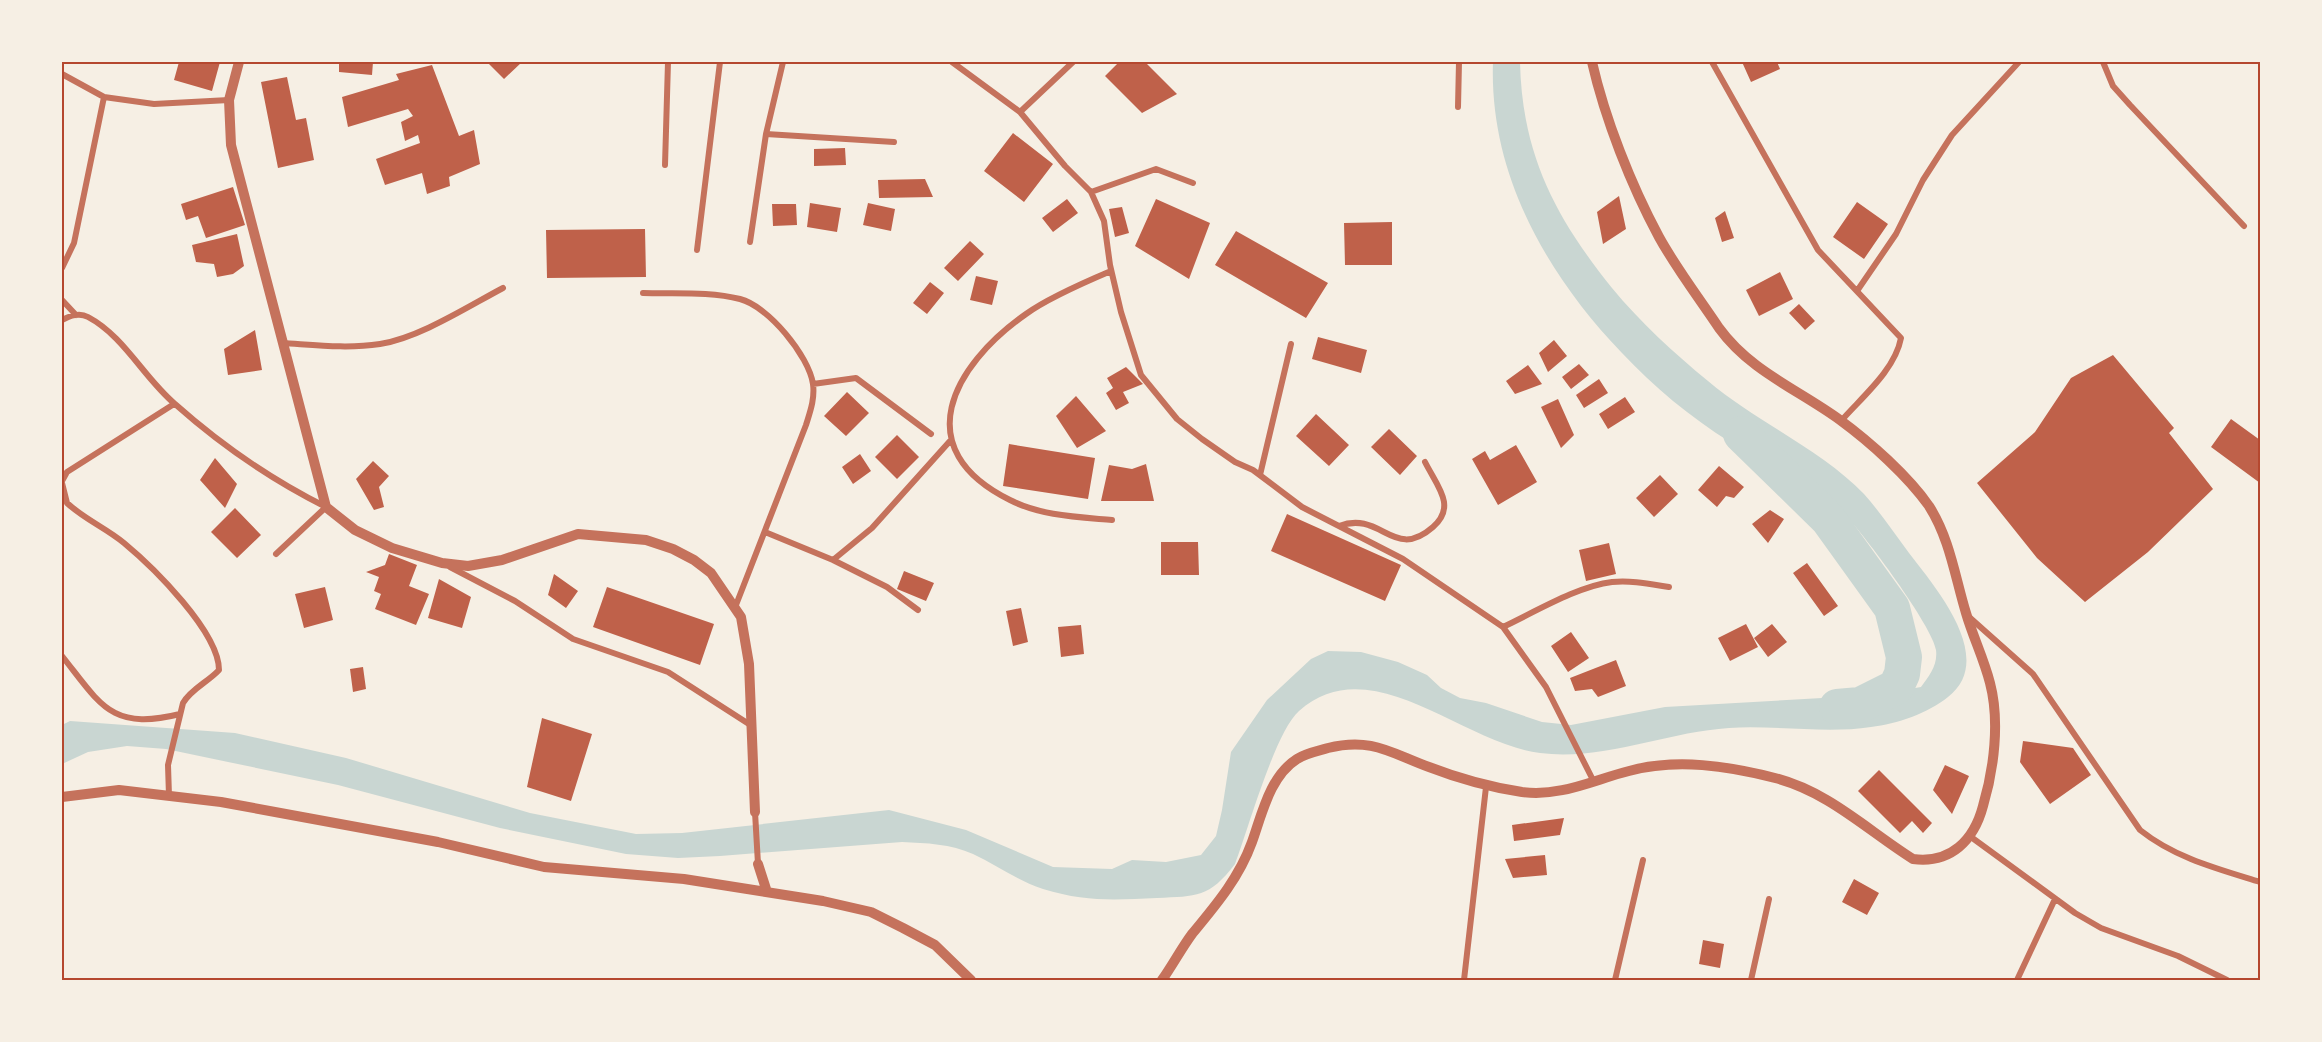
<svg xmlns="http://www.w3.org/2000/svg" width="2322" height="1042" viewBox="0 0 2322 1042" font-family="Georgia,serif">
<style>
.water{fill:#c9d6d2}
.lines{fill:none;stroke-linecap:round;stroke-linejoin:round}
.river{stroke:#c9d6d2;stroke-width:36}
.building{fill:#bf614a}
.minor{stroke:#c5725c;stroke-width:6}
.tertiary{stroke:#c5725c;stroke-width:10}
.neatline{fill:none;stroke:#b5482f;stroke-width:2}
</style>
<rect width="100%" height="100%" fill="#f6efe4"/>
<!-- water -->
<path class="water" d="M1493 62H1520C1522 154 1555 217 1612 288 1640 322 1675 354 1708 381 1755 421 1822 450 1864 494 1880 512 1895 534 1909 553 1936 588 1997 659 1948 697 1928 713 1897 724 1871 727 1827 734 1774 725 1729 728 1666 732 1604 761 1540 753 1463 744 1371 647 1299 711 1275 732 1248 830 1235 864 1209 898 1197 896 1157 898 1114 900 1085 902 1043 889 1018 881 997 865 973 854 951 844 926 843 902 842L720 856 678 858 626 854 500 828 338 785 166 749 127 746 88 752 62 764V725L70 721 235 733 346 758 530 813 636 834 682 833 889 810 966 830 1053 867 1112 869 1132 860 1166 862 1201 855 1216 836 1222 810 1231 752 1267 700 1311 659 1328 651 1361 652 1398 662 1427 675 1441 688 1460 698 1486 703 1542 722 1571 725 1665 707 1875 695 1921 687C1929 676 1938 665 1936 650 1933 627 1864 534 1845 515 1836 506 1822 500 1811 493 1798 484 1787 474 1774 466 1760 457 1744 451 1730 442 1690 417 1654 387 1622 353 1546 274 1489 173 1493 62Z"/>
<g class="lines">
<!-- river -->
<path class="river" d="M1741 434 1828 519 1892 608 1904 657 1902 674 1896 687 1860 705 1837 707"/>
</g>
<!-- building -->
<path class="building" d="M179 62H220L212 91 174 80Z
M339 62H373L372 75 339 72Z
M487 62H522L504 79Z
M1119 62H1145L1177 94 1142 113 1105 76Z
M1742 62H1777L1780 69 1751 82Z
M432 65 459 136 474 130 480 164 449 177 450 186 427 194 422 173 385 185 376 159 420 143 418 135 405 141 401 122 413 116 408 109 348 127 342 97 399 80 396 74Z
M287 77 296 120 306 118 314 160 278 168 261 82Z
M1013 133 1053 164 1024 202 984 171Z
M845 148 846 165 814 166V149Z
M925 179 933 197 879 198 878 180Z
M233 187 245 225 206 238 198 216 186 220 181 204Z
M1619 196 1626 229 1603 244 1597 212Z
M1067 199 1078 213 1053 232 1042 218Z
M1156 199 1210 223 1189 279 1135 246Z
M1857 202 1888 224 1864 259 1833 237Z
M810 203 841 208 837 232 807 227Z
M868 203 895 209 891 231 863 225Z
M772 204H796L797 225 773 226Z
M1122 207 1129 233 1115 237 1109 209Z
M1725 211 1734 238 1722 242 1715 218Z
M1392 222V265H1345L1344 223Z
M645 229 646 277 547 278 546 230Z
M1236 231 1328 283 1306 318 1215 265Z
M237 234 244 266 233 274 217 277 214 264 196 262 192 245Z
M970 241 984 254 958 281 944 268Z
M1780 272 1793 299 1759 316 1746 290Z
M976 276 998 281 992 305 970 300Z
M930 282 944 293 927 314 913 303Z
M1799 304 1815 321 1805 330 1789 313Z
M255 330 262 370 228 375 224 349Z
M1318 337 1367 350 1361 373 1312 359Z
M1554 340 1567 356 1548 372 1539 353Z
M2113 355 2174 428 2169 433 2213 489 2148 552 2085 602 2037 558 1977 483 2035 432 2071 378Z
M1579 364 1589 375 1571 389 1562 377Z
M1528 365 1542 384 1515 394 1506 381Z
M1126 367 1143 384 1123 392 1129 403 1116 410 1106 393 1113 388 1107 378Z
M1599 379 1608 393 1584 408 1576 395Z
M847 392 869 413 846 436 824 416Z
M1076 396 1106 431 1077 448 1056 416Z
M1625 397 1635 412 1608 429 1599 414Z
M1558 399 1574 435 1561 448 1541 407Z
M1316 414 1349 445 1329 466 1296 436Z
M2231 419 2260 440V483L2211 447Z
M1389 429 1417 456 1400 475 1371 447Z
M897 435 919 457 897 479 875 457Z
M1009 444 1095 458 1088 499 1003 486Z
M1516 445 1537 482 1498 505 1472 459 1485 451 1490 460Z
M860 454 871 471 853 484 842 467Z
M215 458 237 484 225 508 200 480Z
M373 461 389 476 379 487 384 507 374 510 356 479Z
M1146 464 1154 501H1101L1109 465 1132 469Z
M1719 466 1744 487 1734 498 1726 496 1717 507 1698 490Z
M1660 475 1678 494 1654 517 1636 498Z
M235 508 261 535 237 558 211 532Z
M1770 510 1784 519 1768 543 1752 524Z
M1287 514 1401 565 1385 601 1271 551Z
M1161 542H1198L1199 575H1161Z
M1609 543 1616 574 1586 581 1579 550Z
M389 554 417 565 409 586 429 594 416 625 375 609 381 594 374 591 379 577 366 572 385 565Z
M1807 563 1838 606 1824 616 1793 573Z
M904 571 934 583 926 601 897 589Z
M554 574 578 591 566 608 548 595Z
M439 579 471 597 462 628 428 618Z
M325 587 333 620 304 628 295 594Z
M607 587 714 624 700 665 593 627Z
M1021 608 1028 642 1013 646 1006 611Z
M1746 624 1758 647 1730 661 1718 638Z
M1772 624 1787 642 1768 657 1754 638Z
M1081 625 1084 654 1061 657 1058 627Z
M1571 632 1589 658 1568 672 1551 646Z
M1616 660 1626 686 1598 697 1592 689 1575 691 1570 678Z
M363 667 366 689 353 692 350 669Z
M542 718 592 734 571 801 527 787Z
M2023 741 2073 748 2091 775 2050 804 2020 762Z
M1945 765 1969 776 1952 814 1933 790Z
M1879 770 1932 823 1923 833 1912 821 1900 833 1858 791Z
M1564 818 1560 835 1514 841 1512 825Z
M1545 855 1547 875 1513 878 1505 859Z
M1854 879 1879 893 1867 915 1842 902Z
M1703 940 1724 944 1720 968 1699 964Z"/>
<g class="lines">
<!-- minor -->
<path class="minor" d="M952 62 1020 112 1065 166 1091 192 1104 221 1110 265 1121 312 1141 375 1177 419 1202 439 1235 462 1253 470 1302 507 1403 559 1503 627 1546 687 1594 782
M1712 62 1818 250 1901 338C1895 370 1862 397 1841 421
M2103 62 2113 86 2130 105 2244 226
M62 74 104 97 154 104 229 100
M1458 107 1459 62
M1020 112 1073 62
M766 134 894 142
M665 165 668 62
M1091 192 1156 169 1193 183
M750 242 766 134 783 62
M697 250 720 62
M62 268 74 243 104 97
M1111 271C1085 282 1048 298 1026 314 952 366 907 449 1010 500 1041 516 1078 517 1112 520
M1857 291 1896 234 1923 180 1952 135 2019 62
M643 293C675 294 710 291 740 299 768 306 809 356 813 384 815 399 810 412 806 425L736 605
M62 300 76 315
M62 320C70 316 79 312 88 317 124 336 144 378 175 404 220 444 272 480 326 507L276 554
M282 343C315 345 347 349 380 344 419 338 467 307 503 288
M813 384 856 378 931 434
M1260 475 1291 344
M62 481 67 472 174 404
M62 483 67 503C84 519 106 528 124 543 153 567 219 632 219 670 208 682 191 689 183 703L168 765 169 796
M1339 526C1382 510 1393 562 1433 527 1457 506 1437 486 1425 462
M765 532 833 560
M450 567 515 601 573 639 668 672 752 726
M918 610 887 587 833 560 872 528 950 441
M1968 616 2033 674 2140 830C2175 858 2218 869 2260 882
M1503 627C1535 612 1578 586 1612 582 1631 580 1650 584 1669 587
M62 656C101 705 111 731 180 714
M755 812 758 864
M1971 837 2075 913 2101 928 2178 956 2227 980
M1464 980 1486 787
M1615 980 1643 860
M1751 980 1769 899
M2017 980 2055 899"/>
<!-- tertiary -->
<path class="tertiary" d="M239 62 229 100 231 145 326 507 355 530 392 548 442 563 468 566 502 560 578 534 646 540 673 549 694 560 711 573 741 617 749 664 755 812
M62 797 119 790 221 802 438 842 544 867 684 879 823 901 871 912 903 928 935 945 971 980
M758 864 767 892
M1162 980C1172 966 1181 949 1192 934 1216 905 1239 878 1252 842 1262 814 1270 776 1297 759 1306 753 1318 751 1328 748 1371 737 1391 753 1429 767 1460 779 1489 787 1522 792 1561 797 1593 780 1629 771 1677 758 1728 766 1775 778 1829 792 1867 830 1913 859 1951 864 1974 840 1983 806 1994 769 2000 721 1990 683 1984 659 1973 637 1966 613 1955 577 1950 539 1929 506 1908 476 1870 442 1840 420 1799 390 1750 371 1719 328 1699 298 1676 268 1659 237 1631 185 1605 119 1592 62"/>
</g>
<!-- border -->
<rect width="2322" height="1042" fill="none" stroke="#f6efe4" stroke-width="126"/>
<rect x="63" y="63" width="2196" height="916" class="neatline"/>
</svg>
